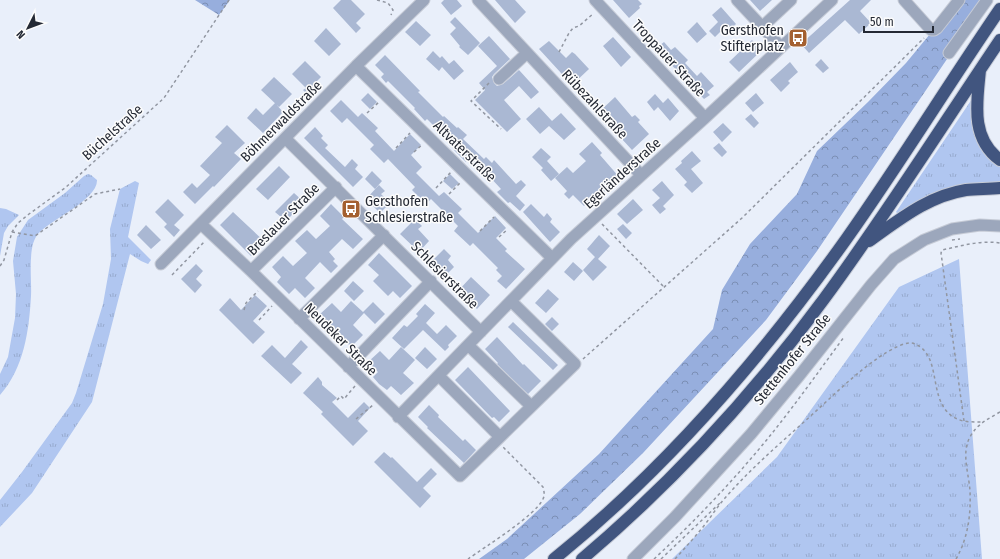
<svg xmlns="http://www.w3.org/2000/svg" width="1000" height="559" viewBox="0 0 1000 559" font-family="'Fira Sans Condensed',sans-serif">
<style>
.grass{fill:url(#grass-tufts)}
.forest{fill:url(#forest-crowns)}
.building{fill:#aab8d3}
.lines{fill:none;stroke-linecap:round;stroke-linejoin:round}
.minor-casing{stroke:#c6cbd6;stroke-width:13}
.highway-casing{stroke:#c6cbd6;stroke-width:14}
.path{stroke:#9196a1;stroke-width:1.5;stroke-dasharray:3 3;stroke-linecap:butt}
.minor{stroke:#9ca7bc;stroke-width:11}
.highway{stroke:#41557f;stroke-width:12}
.labels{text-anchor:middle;stroke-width:3;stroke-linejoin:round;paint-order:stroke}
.poi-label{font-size:14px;fill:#242934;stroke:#fcfcfc;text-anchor:end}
.street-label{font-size:14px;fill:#242934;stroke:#fcfcfc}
</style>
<defs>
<pattern id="grass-tufts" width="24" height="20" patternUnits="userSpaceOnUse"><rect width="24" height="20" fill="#b0c6f0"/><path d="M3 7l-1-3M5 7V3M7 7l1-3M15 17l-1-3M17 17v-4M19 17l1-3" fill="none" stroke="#97aace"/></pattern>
<pattern id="forest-crowns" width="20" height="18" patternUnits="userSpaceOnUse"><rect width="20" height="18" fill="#97aedd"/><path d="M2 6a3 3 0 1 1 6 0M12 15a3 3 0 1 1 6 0" fill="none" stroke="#7b8eb4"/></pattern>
</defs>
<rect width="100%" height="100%" fill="#e9effa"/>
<!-- grass -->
<path class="grass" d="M974 96 973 102 1000 165V184L899 215 896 212Z
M88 174 91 175 97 180C98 200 50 220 38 234 27 246 32 280 31 296 29 331 24 368 0 395V374L8 357 15 318 16 294 13 261 17 237 28 220 65 193 84 176Z
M135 181 139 183 128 237 151 260 148 264 141 261 130 254 92 402 32 493 0 527V500L22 472 72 403 76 393 103 304 111 259 110 229 120 189Z
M0 208 6 209 19 215 8 226 4 233 0 256Z
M959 259 982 559H672L777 457 899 287Z"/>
<!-- forest -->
<path class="forest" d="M195 0H230L219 15Z
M963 0H987L817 251 766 320 643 453 580 514 524 559H479L507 539 599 454 713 329 722 290 750 244 797 194 817 151 868 102 906 63 930 34 935 36Z"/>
<!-- building -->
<path class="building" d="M341 0H351L365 14 356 23 361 28 356 33 333 8Z
M444 0H457L462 6 451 15 441 3Z
M495 0H515L526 12 515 23Z
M613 0H638L642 4 639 6 640 8 629 18Z
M750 0H772L760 11Z
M850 0H871L860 11 871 23 859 34 845 20 809 53 801 44Z
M721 7 736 24 727 32 724 28 715 37 709 31 718 22 712 15Z
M455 17 480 43 468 55 459 47 460 46 450 34 456 28 450 22Z
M416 21 431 35 420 46 405 32Z
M697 22 707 34 697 43 687 32Z
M326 28 341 44 329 56 314 41Z
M489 36 510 59 494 74 492 77 494 83 497 86 503 84 519 70 539 92 531 99 519 86 504 100 521 119 507 132 475 100 485 90 479 83 497 66 478 46Z
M613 37 631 57 621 67 603 46Z
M752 40 761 51 739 72 729 62Z
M549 41 566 58 572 52 575 54 589 69 572 85 539 49Z
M664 42 671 50 675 47 688 60 685 63 697 76 701 72 714 86 707 92 710 95 704 99 664 57 666 56 658 47Z
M433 51 440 58 442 56 449 64 454 60 464 71 454 80 442 67 439 71 426 59Z
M385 55 420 91 418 92 443 117 444 116 457 128 458 127 467 135 463 139 484 159 486 157 492 163 494 160 516 184 521 180 526 185 516 196 525 205 520 211 510 202 508 203 497 192 501 189 488 175 486 177 468 160 466 162 454 150 456 148 427 119 425 121 414 109 415 108 388 81 386 83 381 77 384 74 375 65Z
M821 59 829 68 823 73 815 65Z
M305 61 321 77 311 87 316 92 310 97 303 90 306 88 292 74Z
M790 62 798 72 788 81 790 83 781 92 770 80Z
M274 77 292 94 279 107 261 90Z
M368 93 377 102 370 109 361 100Z
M756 93 764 103 753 112 745 103Z
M655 94 663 103 668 98 679 111 670 121 658 107 654 111 647 102Z
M615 97 632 117 635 115 640 120 638 122 649 134 632 150 598 113Z
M341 100 358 117 362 113 378 128 375 131 394 151 410 134 421 145 411 155 422 167 416 173 439 196 444 192 462 209 458 213 478 233 495 216 506 228 496 238 507 249 505 251 525 269 506 289 497 281 502 276 496 270 498 268 473 243 470 246 454 231 458 226 431 199 426 204 412 190 415 187 388 159 384 163 370 149 374 145 347 118 342 123 330 111Z
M275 103 283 112 263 133 247 118 256 108 263 115Z
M539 107 552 121 561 113 576 129 564 140 549 126 540 134 526 119Z
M751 114 759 123 754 128 745 119Z
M723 123 732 132 722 142 713 132Z
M227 125 245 143 234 153 241 159 214 187 213 186 195 204 183 192 192 183 197 188 210 175 200 166 222 143 215 137Z
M315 127 323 136 321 138 328 145 325 148 345 167 352 159 358 165 355 169 363 177 353 187 304 138Z
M592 142 602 153 600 155 620 178 603 193 600 191 584 206 573 195 569 199 564 194 567 191 555 178 567 167 573 173 586 161 579 154Z
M719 143 727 152 722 157 713 148Z
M541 148 551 157 547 161 559 174 551 181 541 170 543 168 532 157Z
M692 151 701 161 691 169 703 183 692 193 684 185 687 182 675 169 682 163 681 161Z
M279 166 290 177 268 200 256 189Z
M372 171 382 181 375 189 365 179Z
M450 174 459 183 452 189 443 181Z
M662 181 674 195 663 206 666 209 660 214 652 205 660 198 652 190Z
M379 185 385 191 381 194 390 203 380 213 366 199Z
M294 193 304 202 289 218 284 213 281 217 275 212Z
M168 199 184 215 174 225 180 230 174 237 164 227 167 224 155 212Z
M633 199 643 210 627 224 617 214Z
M331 204 344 217 342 219 363 239 353 249 342 239 329 252 335 259 333 261 338 266 331 273 320 262 305 278 315 288 305 298 295 288 289 294 277 282 281 277 272 267 283 256 293 266 307 253 295 241 307 230 316 239 330 226 320 216Z
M531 204 544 217 547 213 552 219 550 222 560 232 550 242 523 212Z
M233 212 265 242 251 256 220 225Z
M415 219 422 226 418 229 429 241 419 252 400 234Z
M623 224 632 233 626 239 617 229Z
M146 225 161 240 151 249 137 235Z
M599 235 610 246 598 259 607 267 593 281 583 270 595 257 587 249Z
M444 249 451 256 448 260 454 267 444 277 430 263Z
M379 253 412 286 400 298 393 291 388 296 373 281 379 275 368 265Z
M573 262 583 271 574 281 564 272Z
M196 264 203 271 196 279 202 285 195 293 181 279Z
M471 277 490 295 477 309 458 291Z
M353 281 364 291 354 301 344 291Z
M548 289 559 299 546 313 535 303Z
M255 295 267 306 253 321 265 332 253 344 219 310 230 298 241 310Z
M351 301 363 312 373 302 385 314 375 324 364 313 353 325 363 335 351 347 342 337 336 342 324 330 329 325 319 315 332 303 341 312Z
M425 304 435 313 426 323 437 334 446 325 457 336 448 345 449 347 445 351 423 330 404 349 392 338 404 325 407 327 418 316 416 314Z
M552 317 559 324 552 331 545 324Z
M513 322 558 365 553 370 508 327Z
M497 337 523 365 524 364 541 381 528 394 497 364 498 363 485 349Z
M301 340 308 347 292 364 302 373 291 384 261 356 272 345 285 358Z
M401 347 415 360 403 373 414 383 401 395 391 386 387 390 379 384 373 377 378 372 368 362 380 351 389 360Z
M425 347 437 359 427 369 415 358Z
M468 367 510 411 499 422 494 417 492 418 455 380Z
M318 377 322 382V385L337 398 332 402 348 418 364 402 370 408 358 421 368 431 353 446 321 414 323 412 303 393Z
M429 405 439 415 438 417 463 441 465 439 476 450 464 463 427 428 428 427 418 417Z
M384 452 391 458 392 457 417 482 431 468 437 474 423 488 431 496 420 508 374 462Z"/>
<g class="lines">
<!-- minor casing -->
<g class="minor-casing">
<path id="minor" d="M478 0 641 175
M595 0 705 118
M737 0 781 47
M904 0 931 30H934L937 28 959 0
M762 27 791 0
M949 53 987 0
M356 66 552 258
M499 79 527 53
M285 138 481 332
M201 224 251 271 460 476 575 364 511 301
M161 264 356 66 424 0
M251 271 336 187
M299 319 384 235
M468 345 531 406
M348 367 431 281
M439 376 500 437
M398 417 571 239 705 118 832 0
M633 559 675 517 751 434 799 376 871 285 894 259 924 240 952 229 980 225 1000 226"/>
</g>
<!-- highway casing -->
<g class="highway-casing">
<path id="highway" d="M980 70C977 102 970 138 1000 160
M869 241C899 220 928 196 966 190 977 189 989 189 1000 188
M554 559C667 468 763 356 847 238 900 163 948 85 1000 9
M582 559C672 483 754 394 824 299 886 215 942 126 1000 40"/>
</g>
<!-- path -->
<path class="path" d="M377 0 388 3 393 10 391 15
M559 52 569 33 573 28 579 26 594 13
M489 83 471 101 501 129
M367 113 379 102
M396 148 410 133
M414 152 423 144
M436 188 451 172
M449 194 460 183
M602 224 664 287
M480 231 494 217
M12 232 35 236 95 194 120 189
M499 237 508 229
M952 240 960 239
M0 266 4 260 12 232 18 223 29 214 65 188 164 98 229 0
M172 275 205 241
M244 310 246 303 258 291
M259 320 272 306
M583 359 742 218 924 38
M337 400 341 396 344 399 355 386
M356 419 373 405
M964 421 941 253 942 250C961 246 980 240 1000 243
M468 559C485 547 536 515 543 499 545 495 544 491 543 487L503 447
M654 559C695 521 734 480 769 437 795 405 819 371 844 337
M661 559 721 502
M675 559C685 548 694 538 703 527 711 517 717 507 725 498 752 467 784 440 815 412 837 392 859 370 884 354 892 349 907 340 915 344 946 357 923 410 963 421 969 422 975 422 981 422
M956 559C968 538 971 515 970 491 969 474 961 453 970 437 977 424 988 419 1000 412"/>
<!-- minor -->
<use href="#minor" class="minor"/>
<!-- highway -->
<use href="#highway" class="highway"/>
</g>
<!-- icons -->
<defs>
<g id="bus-square" transform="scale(1)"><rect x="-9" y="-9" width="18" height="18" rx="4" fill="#a46030" stroke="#fcfcfc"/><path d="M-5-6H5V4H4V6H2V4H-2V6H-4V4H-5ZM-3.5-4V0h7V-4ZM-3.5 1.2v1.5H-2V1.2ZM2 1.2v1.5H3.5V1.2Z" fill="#fff"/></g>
</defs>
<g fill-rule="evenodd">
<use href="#bus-square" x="798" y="38"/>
<use href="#bus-square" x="351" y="209"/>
</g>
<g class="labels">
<!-- poi labels -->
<g class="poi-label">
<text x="784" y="35">Gersthofen<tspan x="784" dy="16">Stifterplatz</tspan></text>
<text x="365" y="206" text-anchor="start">Gersthofen<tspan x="365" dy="16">Schlesierstraße</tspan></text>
</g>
<!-- street labels -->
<g class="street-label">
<text transform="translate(669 58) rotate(47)" y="5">Troppauer Straße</text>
<text transform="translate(595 104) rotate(47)" y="5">Rübezahlstraße</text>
<text transform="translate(281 121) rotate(-45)" y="5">Böhmerwaldstraße</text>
<text transform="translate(112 132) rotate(-42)" y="5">Büchelstraße</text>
<text transform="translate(465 151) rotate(44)" y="5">Altvaterstraße</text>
<text transform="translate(622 173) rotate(-42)" y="5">Egerländerstraße</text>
<text transform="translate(283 219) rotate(-45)" y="5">Breslauer Straße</text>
<text transform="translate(445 275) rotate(45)" y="5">Schlesierstraße</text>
<text transform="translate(341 339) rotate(45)" y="5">Neudeker Straße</text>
<text transform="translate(792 359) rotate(-51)" y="5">Stettenhofer Straße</text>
</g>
</g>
<!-- north arrow -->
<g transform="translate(28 28) rotate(228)" stroke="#fcfcfc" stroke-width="3" paint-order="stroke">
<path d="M0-3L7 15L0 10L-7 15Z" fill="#242934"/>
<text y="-6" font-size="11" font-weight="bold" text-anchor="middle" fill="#242934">N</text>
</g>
<!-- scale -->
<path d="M864 26v6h69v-6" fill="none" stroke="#242934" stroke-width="2"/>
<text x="870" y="26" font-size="12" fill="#242934" stroke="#fcfcfc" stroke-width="3" paint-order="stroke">50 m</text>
</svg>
